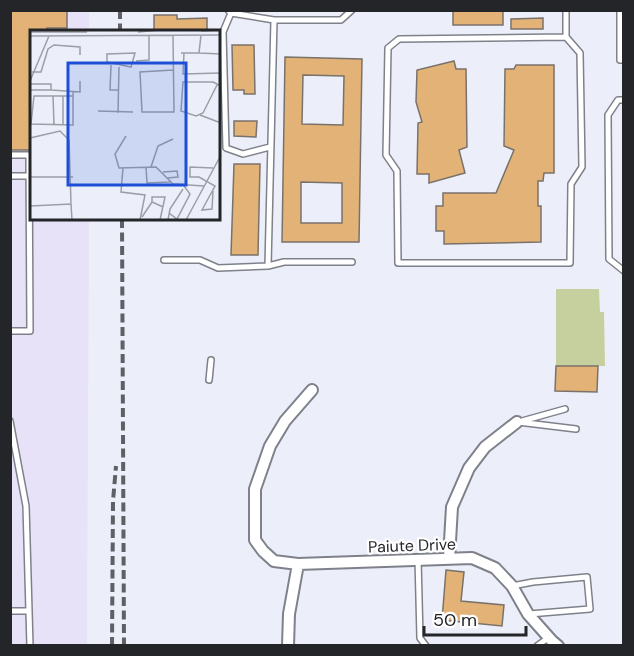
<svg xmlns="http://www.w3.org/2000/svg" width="634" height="656" viewBox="0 0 634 656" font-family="'DM Sans',sans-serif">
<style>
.industrial{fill:#e7e2f7}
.green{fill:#c6d09e}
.building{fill:#e2b277;stroke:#79726b;stroke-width:1.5;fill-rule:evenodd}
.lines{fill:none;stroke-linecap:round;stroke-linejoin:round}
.service-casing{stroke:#7f818a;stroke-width:8}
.minor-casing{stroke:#7f818a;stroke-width:14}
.service{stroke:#fff;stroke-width:5}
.minor{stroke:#fff;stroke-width:10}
.rail{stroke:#5f6066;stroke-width:4;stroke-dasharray:9 4.5;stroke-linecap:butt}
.labels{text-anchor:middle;stroke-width:4.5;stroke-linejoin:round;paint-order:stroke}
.street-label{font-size:16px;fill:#242529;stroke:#fff}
.inset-road{fill:none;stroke:#9c9ea6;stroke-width:1.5}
.view{fill:#1d4ed8;fill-opacity:0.15;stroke:#1d4ed8;stroke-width:3}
.inset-edge{fill:none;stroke:#242529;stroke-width:3}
</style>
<rect width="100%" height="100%" fill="#eceff9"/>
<!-- industrial -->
<path class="industrial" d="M10 11H89V31L32 32V219H89L87 645H11Z"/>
<!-- green -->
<path class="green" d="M556 289H599L600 312H604L605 366H556Z"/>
<!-- building -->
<path class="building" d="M10 10H67V28H47V32H32V150H10Z
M453 10H503V25H453Z
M154 15H177V19L207 18V32H154Z
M543 18V29H511V19Z
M232 45H254L255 94H244V90H233Z
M285 57 362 59 359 242H282ZM303 75 344 76 343 125 302 124ZM301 182 342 183V223H301Z
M454 61 456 69H466L467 147 459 150 465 173 429 183V174H417L418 123 422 122 416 102 417 70Z
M516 65H554V173H544L543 181H538V206H541V242L444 244V231H436V206H443V193H496L514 150 504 146 505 69H514Z
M234 121H257L256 137 234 136Z
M234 164H260L258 255H231Z
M556 366H598L597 392 555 391Z
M446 570 464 572 461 601 504 605 502 626 442 620Z"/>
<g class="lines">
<!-- service casing -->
<g class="service-casing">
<path id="service" d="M228 10 231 13 274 20H341L352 10
M566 10V37L580 53 582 167 571 184 570 263H398L397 171 386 155 388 48 399 39 566 37
M620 10V60H624
M231 13 223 32 226 148 243 154 270 147
M624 100H618L608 115 609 259 624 271
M10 155H32
M10 176H30
M164 260H200L218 268 268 266 284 262H352
M268 266 274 20
M10 331H30L29 155
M209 380 211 360
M10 421 26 506 30 646
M522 421 565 409
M518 422 576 429
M418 559 420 638 426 646
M512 586 533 582 587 577 590 609 529 614
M10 611H29
M537 646 548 638"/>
</g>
<!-- minor casing -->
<g class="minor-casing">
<path id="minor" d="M312 390 285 421 270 446 255 489V540L263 551 274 561 298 564 472 558 495 568 512 586 528 614 552 641 558 646
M449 558 452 507 469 468 485 447 517 422
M288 646 289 614 298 564"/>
</g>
<!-- service -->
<use href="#service" class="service"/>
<!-- minor -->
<use href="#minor" class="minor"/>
<!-- rail -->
<path class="rail" d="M120 10V32
M122 219 124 646
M112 646 113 501 116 466"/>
</g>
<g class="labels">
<!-- street labels -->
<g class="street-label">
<text transform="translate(412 545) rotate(-2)" y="6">Paiute Drive</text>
</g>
</g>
<!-- overview -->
<g transform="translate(30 30)">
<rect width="190" height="190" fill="#eceff9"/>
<path class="inset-road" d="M171 1 190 0M0 2H57M108 2 130 0M0 6 191 5M143 6 144 82H112L110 42 143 40M105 23 101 37 77 32V24ZM151 23H169L171 5M154 23 153 44 191 43M169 23 191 24M106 31 119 30V5M81 35 80 60H88M2 42H11L18 19 24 15 50 17V25M0 51 19 6M0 54H21V60H0M187 55 173 83 166 86 151 81 153 52H183L191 56M21 60 50 62V51M43 62V95L1 94 4 66H43M23 66 24 94M33 66V94M68 81 103 82M88 83 89 37M170 85 191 93M96 106 85 124 89 138 126 137 143 154 174 156M0 108 30 101 39 110 41 174M116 137 117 153 140 152M121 137 128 116 143 109M93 138 91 162 115 165 110 190M133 142 147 141 148 147 137 148M0 147H43M183 161 182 179 172 180 185 156 169 147H160V137L183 138M0 176 41 174 42 190M139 183 147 189 160 164 154 156M112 187 122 172M130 190 135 167H122V172L133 177M138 190 140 179 153 159M156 190 191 125"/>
<path class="view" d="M38 33H156V155H38Z"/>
<rect width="190" height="190" class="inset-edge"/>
</g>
<!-- border -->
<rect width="634" height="656" fill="none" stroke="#242529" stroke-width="24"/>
<!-- scale -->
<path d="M424 626v9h102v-9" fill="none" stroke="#242529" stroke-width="3"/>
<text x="433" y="626" font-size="18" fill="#242529" stroke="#ffffff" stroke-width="4.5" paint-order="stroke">50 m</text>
</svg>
